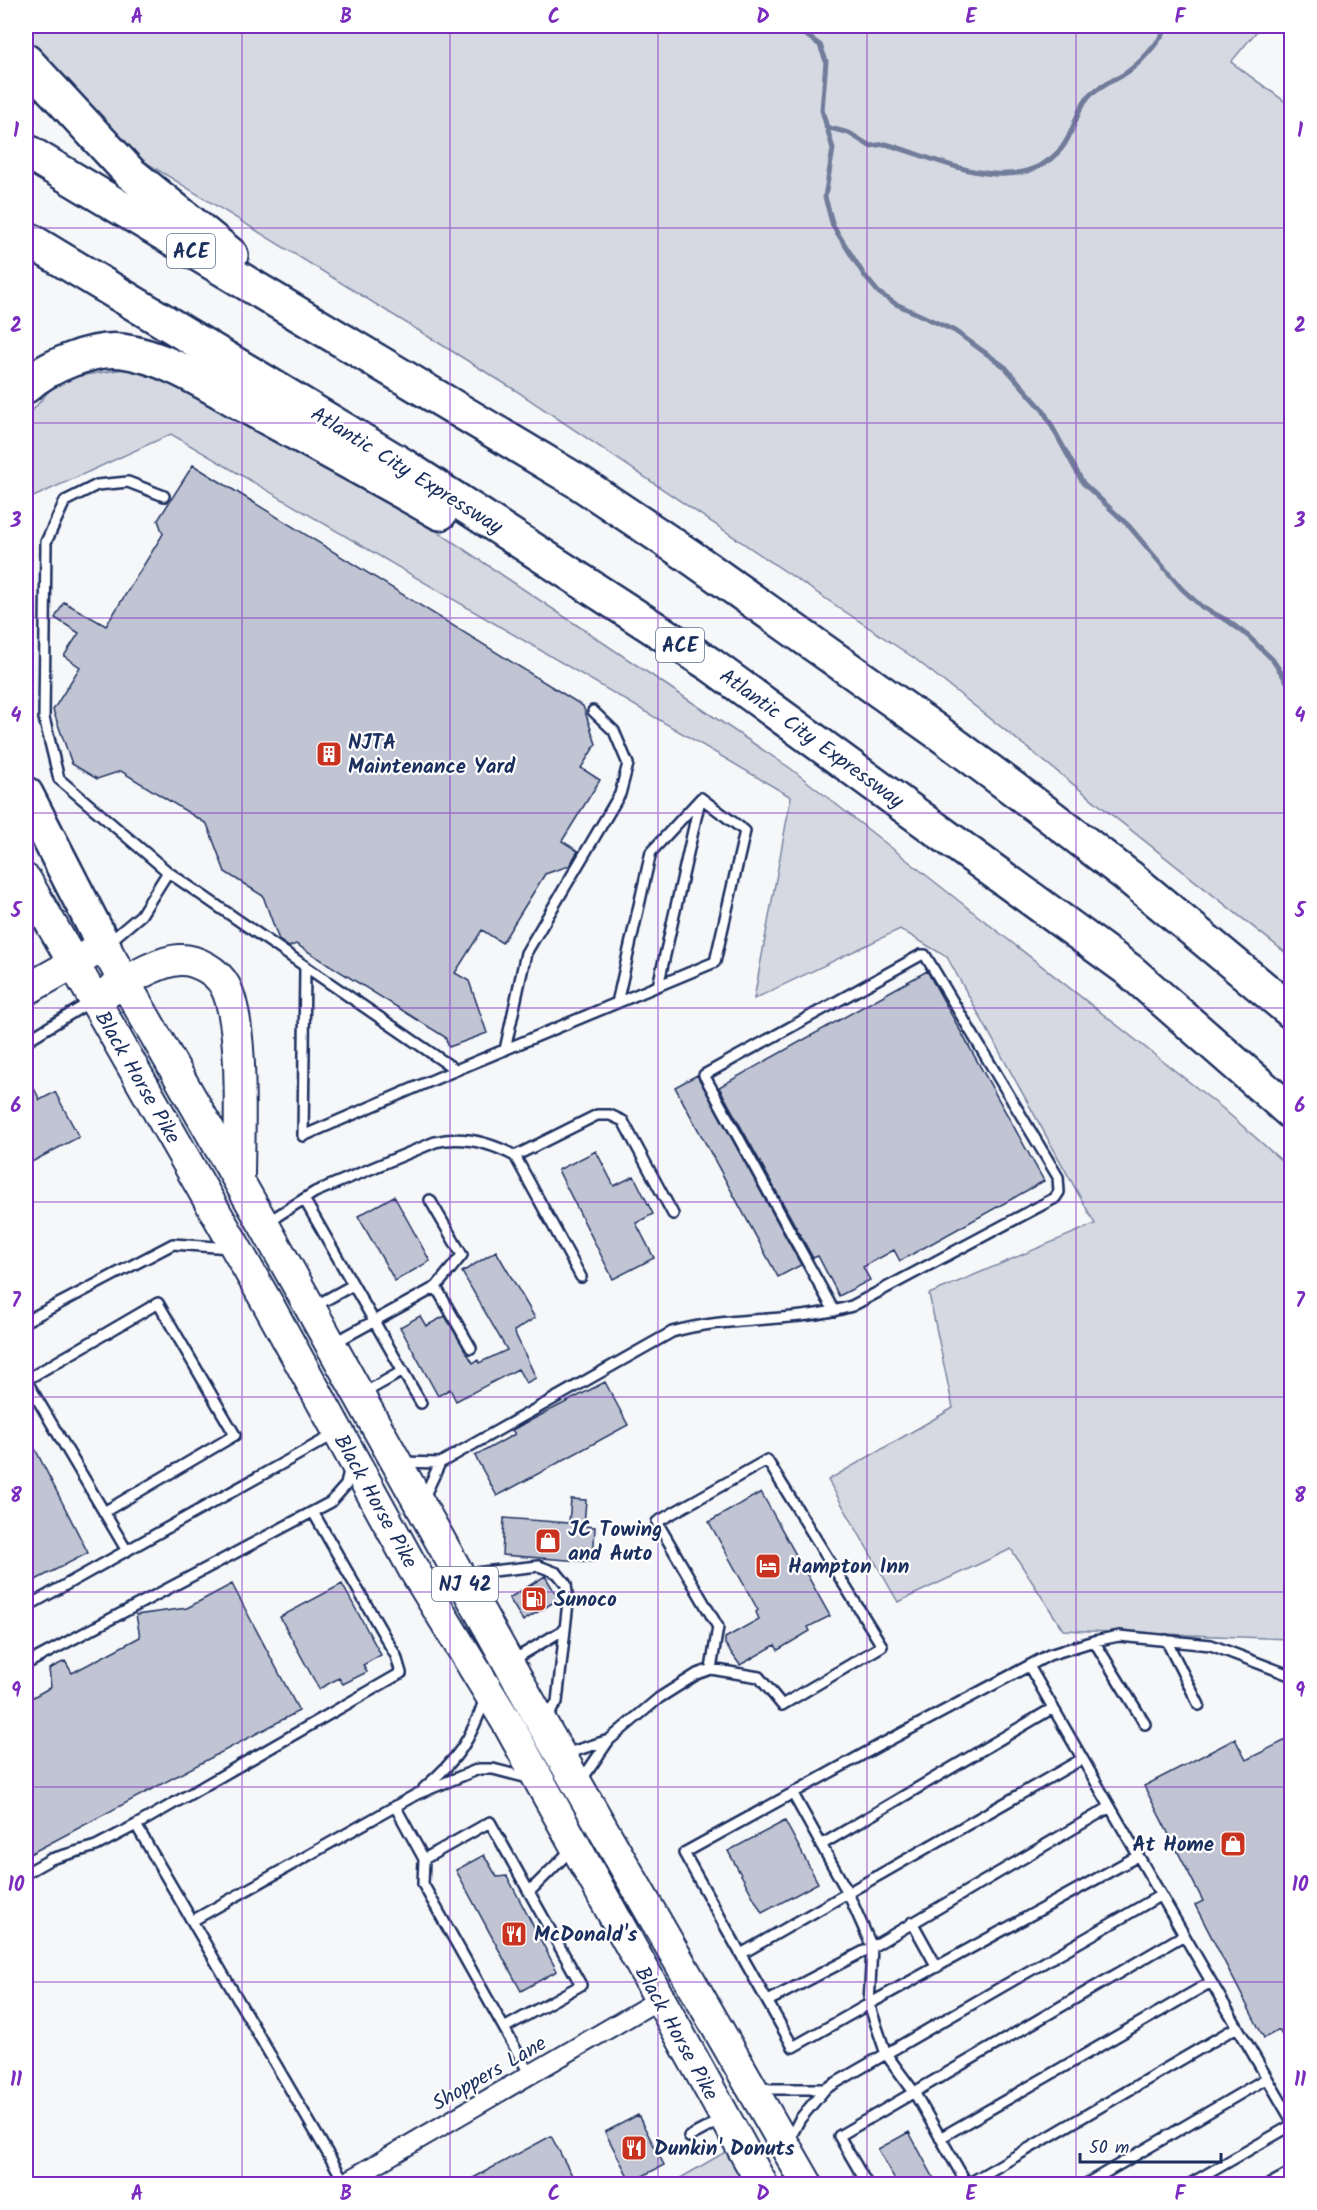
<svg xmlns="http://www.w3.org/2000/svg" width="1317" height="2210" viewBox="0 0 1317 2210" font-family="Kalam,sans-serif">
<style>
.green{fill:#d6d9e2;stroke:#7884a0;stroke-width:1.5}
.lines{fill:none;stroke-linecap:round;stroke-linejoin:round}
.stream{stroke:#707c99;stroke-width:5}
.building{fill:#c0c4d3;stroke:#1b2f5e;stroke-width:1.5}
.service-casing{stroke:#1b2f5e;stroke-width:14}
.minor-casing{stroke:#1b2f5e;stroke-width:22}
.trunk-casing{stroke:#1b2f5e;stroke-width:34}
.motorway-casing{stroke:#1b2f5e;stroke-width:38}
.service{stroke:#fff;stroke-width:9}
.minor{stroke:#fff;stroke-width:18}
.trunk{stroke:#fff;stroke-width:30}
.motorway{stroke:#fff;stroke-width:33}
.grid{fill:none;stroke:#7b2cbf;stroke-width:1.5;stroke-opacity:0.55}
.labels{text-anchor:middle;stroke-width:4.5;stroke-linejoin:round;paint-order:stroke}
.shield{fill:#fff;stroke:#5f6d8e;stroke-width:1.5}
.shield-label{font-size:20px;font-weight:bold;fill:#1b2f5e}
.street-label{font-size:21px;fill:#1b2f5e;stroke:#fff}
.poi-label{font-size:21px;font-weight:bold;fill:#1b2f5e;stroke:#fff;text-anchor:start}
.neatline{fill:none;stroke:#7b2cbf;stroke-width:2}
.grid-label{font-size:20px;text-anchor:middle;font-weight:bold;fill:#7b2cbf}
</style>
<rect width="100%" height="100%" fill="#f6f7f9"/>
<filter id="ink" filterUnits="userSpaceOnUse"><feTurbulence type="fractalNoise" baseFrequency=".0167" numOctaves="2"/><feDisplacementMap in="SourceGraphic" scale="12" xChannelSelector="R" yChannelSelector="G"/><feConvolveMatrix kernelMatrix="1 2 1 2 8 2 1 2 1" color-interpolation-filters="sRGB"/></filter>
<g filter="url(#ink)">
<!-- green -->
<path class="green" d="M26 26H1261L1231 62 1291 106V957L914 658 515 390 137 157 26 37Z
M140 351 429 526 790 768 1221 1107 1291 1169V1639L1063 1630 1011 1549 898 1602 828 1480 953 1408 929 1294 1095 1224 947 957 900 929 754 999 791 797 171 434 31 498 26 566V418L59 379 137 367Z
M739 2144 762 2184H670Z"/>
<g class="lines">
<!-- stream -->
<path class="stream" d="M793 26 820 45 826 61 822 110 833 149 825 197 833 226 864 275 879 293 896 304 955 331 1005 367 1043 410 1083 483 1129 526 1182 589 1202 607 1228 621 1248 636 1272 659 1292 689
M826 127 849 133 870 146 886 144C939 159 1016 201 1061 149 1074 134 1075 112 1088 97 1098 86 1111 82 1123 75 1142 63 1156 44 1169 26"/>
</g>
<!-- building -->
<path class="building" d="M193 465 583 706 596 744 581 768 600 780 562 841 578 851 569 866 545 874 502 943 482 930 455 973 469 981 487 1033 449 1047 445 1037 296 944 289 947 279 940 263 896 225 872 207 824 121 771 97 779 72 764 53 710 80 667 64 656 79 633 55 618 64 602 106 626 163 534 158 520Z
M927 971 1044 1181 900 1261 894 1250 863 1267 870 1280 839 1296 818 1256 813 1258 719 1087Z
M26 1073 40 1100 55 1092 79 1137 26 1165Z
M697 1075 801 1265 778 1277 675 1087Z
M596 1151 614 1186 634 1176 653 1214 636 1223 654 1258 613 1279 558 1170Z
M394 1196 430 1261 395 1281 358 1216Z
M496 1251 535 1318 514 1331 536 1378 526 1383 518 1369 456 1401 450 1389 438 1396 400 1327 420 1316 426 1326 445 1316 473 1363 478 1360 479 1363 507 1350 462 1272Z
M605 1382 628 1425 497 1496 475 1456 515 1434 512 1430Z
M26 1431 88 1553 26 1585Z
M761 1492 830 1616 808 1627 810 1631 778 1650 775 1645 740 1665 725 1644V1638L759 1619 756 1612 758 1610 709 1522Z
M571 1499 586 1500 584 1526 595 1527 593 1562 502 1555 504 1518 569 1523Z
M545 1576 559 1599 523 1621 509 1598Z
M232 1584 299 1711 26 1856V1741L33 1737 26 1722V1701L51 1687 49 1669 65 1661 72 1673 140 1637 136 1615 187 1608Z
M342 1584 381 1655 363 1665 367 1672 343 1684 339 1678 319 1689 280 1617Z
M1292 1737V2053L1279 2030 1264 2038 1195 1905 1203 1901 1144 1786 1235 1739 1246 1760Z
M785 1821 818 1883 762 1913 728 1851Z
M484 1855 497 1877 507 1876 557 1971 521 1991 456 1870Z
M638 2115 664 2165 631 2182 605 2132Z
M909 2132 937 2184H897L878 2149Z
M551 2136 574 2179 563 2184H462Z"/>
<g class="lines">
<!-- service casing -->
<g class="service-casing">
<path id="service" d="M164 496 128 482 97 485 65 501 46 542 44 718 59 779 168 872
M108 943 141 915 168 872 456 1070 715 962 745 831 701 798 651 852 617 1003
M305 967 303 1136 456 1070
M658 986 700 800
M26 1041 90 1002
M505 1050 526 953 620 794 628 764 614 731 593 711
M515 1156 597 1115H610L623 1121 673 1214
M304 1199 421 1403
M266 1223 315 1192 435 1142C463 1135 489 1142 515 1156L581 1277
M436 1287 471 1348
M313 1307 353 1285
M26 1321 173 1244 230 1248
M334 1343 436 1287 462 1255 430 1200
M362 1394 403 1371
M401 1462 440 1463 424 1497
M440 1463 672 1332C731 1315 793 1324 852 1306L1055 1198 1059 1192 1058 1177 925 955H921L704 1075 834 1311
M104 1512 235 1435 158 1303 26 1380 127 1551
M465 1574 539 1566 557 1573 566 1584 568 1602 557 1702 545 1719
M26 1607 335 1434
M1166 1640 1199 1705
M1094 1641 1145 1724
M513 1660 565 1629
M26 1664 331 1502 346 1485 349 1470
M1029 1666 1184 1935
M565 1754 609 1740
M581 1781 609 1740 659 1698 697 1674 711 1669 759 1677 782 1705 882 1646 767 1460 657 1522 718 1627 711 1669
M424 1788C457 1760 471 1740 485 1698
M793 1794 848 1893 872 1947 869 2004 1138 1856
M395 1806 424 1859
M490 1822 581 1985 504 2028 423 1884 424 1859Z
M136 1825 345 2183
M821 1845 1053 1708
M26 1873 51 1859 96 1846 136 1825 401 1673 396 1656 313 1512
M529 1892 573 1848
M192 1921 417 1794 479 1769H493L532 1779
M912 1922 937 1967
M741 1954 1082 1759
M768 2001 872 1947 1110 1807
M504 2028 530 2075
M759 2085 769 2089H825
M689 2137 721 2120
M940 2138 1211 1982
M789 2140 800 2119 825 2089 1161 1895
M867 2184 839 2136 1184 1935 1292 2121
M967 2184 914 2092 886 2054 869 2004 793 2047 684 1853 880 1745 1049 1655 1094 1641 1119 1636 1211 1645 1292 1676
M968 2184 1237 2027
M1086 2184 1267 2078
M1190 2184 1292 2125
M1270 2184 1292 2172"/>
</g>
<!-- minor casing -->
<g class="minor-casing">
<path id="minor" d="M342 2184 658 2000"/>
</g>
<!-- trunk casing -->
<g class="trunk-casing">
<path id="trunk" d="M26 880 268 1304 414 1570 508 1724 762 2184
M26 990 104 946 264 1225 542 1723 807 2184
M108 992C128 981 155 962 179 960 196 959 217 971 225 986 245 1024 239 1132 239 1178"/>
</g>
<!-- motorway casing -->
<g class="motorway-casing">
<path id="motorway" d="M26 61 130 173 231 255
M26 151 577 481 688 555 939 733 1046 813 1128 876 1292 1012
M26 238 404 466 711 665 1129 970 1292 1113
M26 386C46 367 94 347 122 351 169 357 214 389 255 411 317 445 379 478 440 513
M26 794 104 946"/>
</g>
<!-- service -->
<use href="#service" class="service"/>
<!-- minor -->
<use href="#minor" class="minor"/>
<!-- trunk -->
<use href="#trunk" class="trunk"/>
<!-- motorway -->
<use href="#motorway" class="motorway"/>
</g>
</g>
<!-- grid -->
<path class="grid" d="M242 26V2184M450 26V2184M658 26V2184M867 26V2184M1076 26V2184M26 228H1292M26 423H1292M26 618H1292M26 813H1292M26 1008H1292M26 1202H1292M26 1397H1292M26 1592H1292M26 1787H1292M26 1982H1292"/>
<!-- icons -->
<defs>
<g id="building-square" transform="scale(1.35)"><rect x="-9" y="-9" width="18" height="18" rx="4" fill="#c8321e" stroke="#fff"/><path d="M-4-6H4V6H1V3H-1V6H-4ZM-2.5-4.3h1.7v1.8h-1.7ZM.8-4.3h1.7v1.8H.8ZM-2.5-1h1.7V.8h-1.7ZM.8-1h1.7V.8H.8Z" fill="#fff"/></g>
<g id="shop-square" transform="scale(1.35)"><rect x="-9" y="-9" width="18" height="18" rx="4" fill="#c8321e" stroke="#fff"/><path d="M-5-2.5h2.3a2.7 3.5 0 0 1 5.4 0H5L5.5 6h-11ZM-1.5-2.5h3a1.5 2.3 0 0 0-3 0Z" fill="#fff"/></g>
<g id="hotel-square" transform="scale(1.35)"><rect x="-9" y="-9" width="18" height="18" rx="4" fill="#c8321e" stroke="#fff"/><path d="M-6-4.5h1.5V1H6V5H4.5V3h-9V5H-6ZM-4 0a1.8 1.8 0 1 1 3.6 0ZM.5 0V-2.5h3Q6-2.5 6 0Z" fill="#fff"/></g>
<g id="fuel-square" transform="scale(1.35)"><rect x="-9" y="-9" width="18" height="18" rx="4" fill="#c8321e" stroke="#fff"/><path d="M-5.5-6h7V0h2V4h1.3V-2.5L3-4.5l.8-.8L6-3V5H2.5V1h-1V6h-7ZM-4.2-4.7v3.2H.2V-4.7Z" fill="#fff"/></g>
<g id="restaurant-square" transform="scale(1.35)"><rect x="-9" y="-9" width="18" height="18" rx="4" fill="#c8321e" stroke="#fff"/><path d="M-5-6h1v4h1v-4h1v4h1v-4h1v5L-1.5 .5V6h-2V.5L-5-1ZM5-6V6H3V1.5H1.5Q1.5-4 5-6Z" fill="#fff"/></g>
</defs>
<g fill-rule="evenodd">
<use href="#building-square" x="329" y="754"/>
<use href="#shop-square" x="548" y="1541"/>
<use href="#hotel-square" x="768" y="1566"/>
<use href="#fuel-square" x="534" y="1599"/>
<use href="#shop-square" x="1233" y="1844"/>
<use href="#restaurant-square" x="514" y="1934"/>
<use href="#restaurant-square" x="634" y="2148"/>
</g>
<g class="labels">
<!-- shield labels -->
<g class="shield">
<rect x="167" y="234" width="48" height="34" rx="4.5"/>
<rect x="656" y="628" width="48" height="34" rx="4.5"/>
<rect x="432" y="1567" width="66" height="34" rx="4.5"/>
</g>
<g class="shield-label">
<text x="191" y="258">ACE</text>
<text x="680" y="652">ACE</text>
<text x="465" y="1591">NJ 42</text>
</g>
<!-- street labels -->
<g class="street-label">
<text transform="translate(407 470) rotate(32)" y="7">Atlantic City Expressway</text>
<text transform="translate(812 738) rotate(36)" y="7">Atlantic City Expressway</text>
<text transform="translate(138 1077) rotate(60)" y="7">Black Horse Pike</text>
<text transform="translate(376 1501) rotate(61)" y="7">Black Horse Pike</text>
<text transform="translate(677 2033) rotate(61)" y="7">Black Horse Pike</text>
<text transform="translate(489 2073) rotate(-30)" y="7">Shoppers Lane</text>
</g>
<!-- poi labels -->
<g class="poi-label">
<text x="348" y="749">NJTA<tspan x="348" dy="24">Maintenance Yard</tspan></text>
<text x="568" y="1536">JC Towing<tspan x="568" dy="24">and Auto</tspan></text>
<text x="788" y="1573">Hampton Inn</text>
<text x="554" y="1606">Sunoco</text>
<text x="1214" y="1851" text-anchor="end">At Home</text>
<text x="534" y="1941">McDonald's</text>
<text x="654" y="2155">Dunkin' Donuts</text>
</g>
</g>
<!-- margin -->
<rect width="1317" height="2210" fill="none" stroke="#fff" stroke-width="66"/>
<!-- scale -->
<path d="M1080 2153v9h141v-9" fill="none" stroke="#1b2f5e" stroke-width="3"/>
<text x="1089" y="2153" font-size="18" fill="#1b2f5e" stroke="#ffffff" stroke-width="4.5" paint-order="stroke">50 m</text>
<rect x="33" y="33" width="1251" height="2144" class="neatline"/>
<g class="grid-label">
<text x="137" y="23">A</text>
<text x="346" y="23">B</text>
<text x="554" y="23">C</text>
<text x="763" y="23">D</text>
<text x="971" y="23">E</text>
<text x="1180" y="23">F</text>
<text x="16" y="137">1</text>
<text x="1300" y="137">1</text>
<text x="16" y="332">2</text>
<text x="1300" y="332">2</text>
<text x="16" y="527">3</text>
<text x="1300" y="527">3</text>
<text x="16" y="722">4</text>
<text x="1300" y="722">4</text>
<text x="16" y="917">5</text>
<text x="1300" y="917">5</text>
<text x="16" y="1112">6</text>
<text x="1300" y="1112">6</text>
<text x="16" y="1307">7</text>
<text x="1300" y="1307">7</text>
<text x="16" y="1502">8</text>
<text x="1300" y="1502">8</text>
<text x="16" y="1697">9</text>
<text x="1300" y="1697">9</text>
<text x="16" y="1891">10</text>
<text x="1300" y="1891">10</text>
<text x="16" y="2086">11</text>
<text x="1300" y="2086">11</text>
<text x="137" y="2200">A</text>
<text x="346" y="2200">B</text>
<text x="554" y="2200">C</text>
<text x="763" y="2200">D</text>
<text x="971" y="2200">E</text>
<text x="1180" y="2200">F</text>
</g>
</svg>
